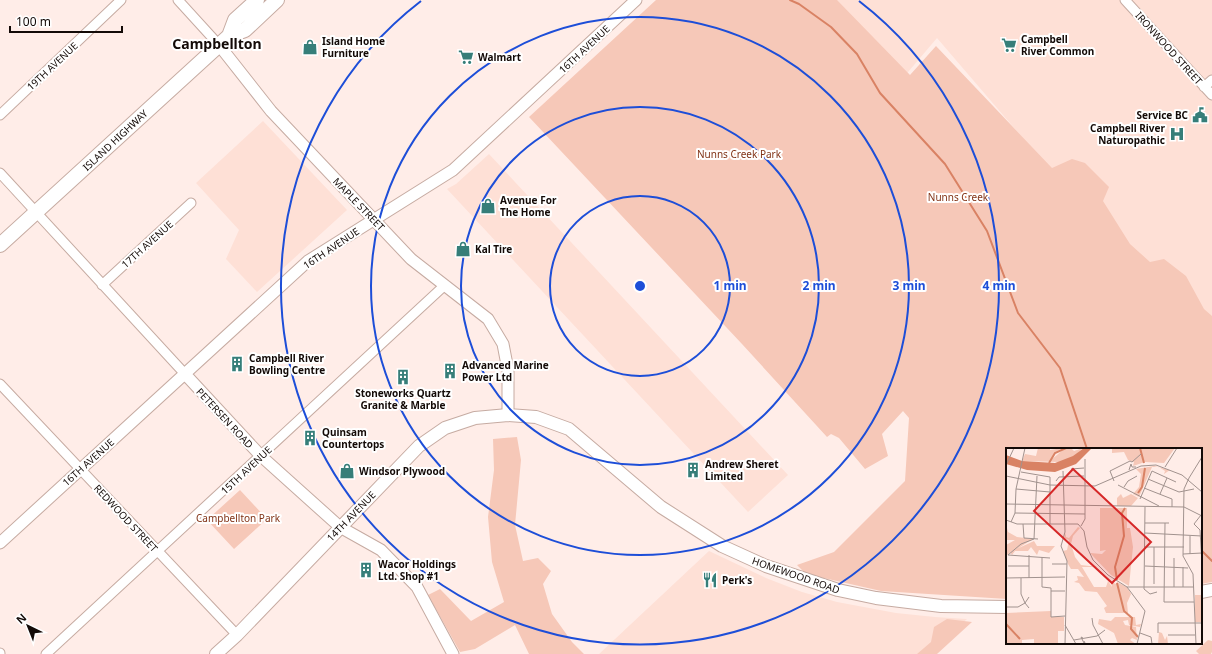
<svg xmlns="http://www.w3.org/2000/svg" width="1212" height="654" viewBox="0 0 1212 654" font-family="'Noto Sans',sans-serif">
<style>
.built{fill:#fee0d6}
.green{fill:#f6c8b8}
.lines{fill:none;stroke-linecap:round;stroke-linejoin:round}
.stream{stroke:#d98264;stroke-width:2}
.minor-casing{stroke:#c6aba2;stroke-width:11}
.tertiary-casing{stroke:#c6aba2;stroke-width:13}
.secondary-casing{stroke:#c6aba2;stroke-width:14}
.primary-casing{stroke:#c6aba2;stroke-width:16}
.minor{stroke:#fff;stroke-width:9}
.tertiary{stroke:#fff;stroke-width:11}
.secondary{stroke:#fff;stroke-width:12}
.primary{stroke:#fff;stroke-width:14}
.ring{fill:none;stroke:#1d4ed8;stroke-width:2}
.labels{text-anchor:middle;stroke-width:4;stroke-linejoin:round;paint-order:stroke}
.poi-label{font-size:10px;font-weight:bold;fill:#130a07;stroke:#fff;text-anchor:start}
.street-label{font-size:10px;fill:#130a07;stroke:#fff}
.park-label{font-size:10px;fill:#813215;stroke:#fff}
.district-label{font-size:14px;font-weight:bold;fill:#130a07;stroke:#fff}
.inset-river{fill:none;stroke:#d98264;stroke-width:2}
.inset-road{fill:none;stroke:#a1928e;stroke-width:1}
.view{fill:#d62828;fill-opacity:0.15;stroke:#d62828;stroke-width:2}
.inset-edge{fill:none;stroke:#130a07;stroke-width:2}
.centre{fill:#1d4ed8;stroke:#fff;stroke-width:2}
.ring-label{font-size:12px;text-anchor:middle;font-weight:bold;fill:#1d4ed8;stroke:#fff;stroke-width:4;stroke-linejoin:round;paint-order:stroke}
</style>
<rect width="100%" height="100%" fill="#ffede8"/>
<!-- built -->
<path class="built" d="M827 0H1212V359L937 38 897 85Z
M263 121 347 210 257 292 226 259 239 230 196 183Z
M489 154 788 475 748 512 447 189 456 184Z
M709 551 766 578 802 592 837 602 896 613 935 617 967 619 929 654H599Z"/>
<!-- green -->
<path class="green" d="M656 0H837L910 75 936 46 1052 168 1072 159 1085 163 1109 187 1103 201 1130 244 1150 262 1164 259 1186 276 1204 309 1212 316V582L1201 584V449H1007V599L881 591 806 574 797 565 834 552 905 481 909 418 903 411 882 434 888 456 865 469 839 438 831 434 827 437 742 344 529 117Z
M517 437 521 460 515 525 523 561 538 558 551 571 543 584 552 614 572 642 584 654H529L515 625 475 649 460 652 428 595 440 589 471 621 504 602 492 562 488 517 494 470 493 439Z
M240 490 267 519 234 549 207 520Z
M947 619 972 622 937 654H917L931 642 934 627Z
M1208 640 1212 641V652L1211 654H1199L1196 651Z"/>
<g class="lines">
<!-- stream -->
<path class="stream" d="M790 0 799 4 831 27 857 54 880 93 945 164 987 231 1018 313 1060 368 1087 449
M1201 550 1212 561"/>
<!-- minor casing -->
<g class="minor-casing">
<path id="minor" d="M178 0 219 45
M1125 0 1212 95
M1204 87 1212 80
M0 115 121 0
M0 173 185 374
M102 285 191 203
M0 384 237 635
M0 653V654
M46 654 445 285"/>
</g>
<!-- tertiary casing -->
<g class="tertiary-casing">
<path id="tertiary" d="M219 45 271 111 411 259 488 319 503 344 508 370V415
M185 374 261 456 340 527 381 550 417 587 453 654
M0 543 308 261 453 170 636 0"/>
</g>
<!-- secondary casing -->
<g class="secondary-casing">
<path id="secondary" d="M1201 592 1212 590
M216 654 237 635 419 446 445 428 475 418 508 415 536 417 569 429 661 507 722 546 766 566 838 590 876 598 941 606 1007 607"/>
</g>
<!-- primary casing -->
<g class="primary-casing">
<path id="primary" d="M229 36 235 20 257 0
M0 245 229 36 245 30 277 0"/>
</g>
<!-- minor -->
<use href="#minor" class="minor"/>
<!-- tertiary -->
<use href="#tertiary" class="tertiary"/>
<!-- secondary -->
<use href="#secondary" class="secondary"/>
<!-- primary -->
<use href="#primary" class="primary"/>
</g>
<!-- distance rings -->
<g class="ring">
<circle cx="640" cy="286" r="90"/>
<circle cx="640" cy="286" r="179"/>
<circle cx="640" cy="286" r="269"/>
<path d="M859 1A359 359 0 1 1 421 1"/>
</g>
<!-- icons -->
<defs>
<g id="supermarket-bare" transform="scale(1.2)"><path d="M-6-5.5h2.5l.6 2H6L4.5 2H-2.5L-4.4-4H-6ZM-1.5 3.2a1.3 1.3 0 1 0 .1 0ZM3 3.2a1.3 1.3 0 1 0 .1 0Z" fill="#367e79" stroke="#fff" stroke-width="2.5" paint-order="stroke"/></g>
<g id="shop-bare" transform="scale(1.2)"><path d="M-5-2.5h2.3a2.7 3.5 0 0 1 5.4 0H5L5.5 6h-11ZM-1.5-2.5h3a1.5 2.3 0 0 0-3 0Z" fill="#367e79" stroke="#fff" stroke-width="2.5" paint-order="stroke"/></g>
<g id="civic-bare" transform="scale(1.2)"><path d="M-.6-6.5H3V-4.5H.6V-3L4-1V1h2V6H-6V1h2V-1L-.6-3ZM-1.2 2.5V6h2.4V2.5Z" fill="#367e79" stroke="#fff" stroke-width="2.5" paint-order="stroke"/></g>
<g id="hospital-bare" transform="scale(1.2)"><path d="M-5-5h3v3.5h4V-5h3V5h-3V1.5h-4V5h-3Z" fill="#367e79" stroke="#fff" stroke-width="2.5" paint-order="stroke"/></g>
<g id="building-bare" transform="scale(1.2)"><path d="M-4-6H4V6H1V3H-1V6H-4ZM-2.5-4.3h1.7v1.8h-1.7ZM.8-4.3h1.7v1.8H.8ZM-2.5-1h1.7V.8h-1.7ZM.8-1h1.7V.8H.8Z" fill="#367e79" stroke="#fff" stroke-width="2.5" paint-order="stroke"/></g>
<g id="restaurant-bare" transform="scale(1.2)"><path d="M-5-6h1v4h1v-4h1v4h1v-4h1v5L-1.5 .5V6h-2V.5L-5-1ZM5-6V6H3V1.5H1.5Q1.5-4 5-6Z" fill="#367e79" stroke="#fff" stroke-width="2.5" paint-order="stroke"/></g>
</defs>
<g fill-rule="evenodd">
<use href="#supermarket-bare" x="1009" y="45"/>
<use href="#shop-bare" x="310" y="47"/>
<use href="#supermarket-bare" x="466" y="57"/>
<use href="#civic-bare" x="1200" y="115"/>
<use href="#hospital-bare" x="1177" y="134"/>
<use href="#shop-bare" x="488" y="206"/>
<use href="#shop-bare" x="463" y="249"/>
<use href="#building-bare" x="237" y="364"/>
<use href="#building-bare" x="450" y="371"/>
<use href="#building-bare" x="403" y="377"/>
<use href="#building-bare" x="310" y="438"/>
<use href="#building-bare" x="693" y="470"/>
<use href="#shop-bare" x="347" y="471"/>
<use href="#building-bare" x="366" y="570"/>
<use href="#restaurant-bare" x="710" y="580"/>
</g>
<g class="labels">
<!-- poi labels -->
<g class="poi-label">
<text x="1021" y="43">Campbell<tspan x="1021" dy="12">River Common</tspan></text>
<text x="322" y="45">Island Home<tspan x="322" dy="12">Furniture</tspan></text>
<text x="478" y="61">Walmart</text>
<text x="1188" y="119" text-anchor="end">Service BC</text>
<text x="1165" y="132" text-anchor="end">Campbell River<tspan x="1165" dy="12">Naturopathic</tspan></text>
<text x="500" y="204">Avenue For<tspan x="500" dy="12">The Home</tspan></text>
<text x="475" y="253">Kal Tire</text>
<text x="249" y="362">Campbell River<tspan x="249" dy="12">Bowling Centre</tspan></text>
<text x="462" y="369">Advanced Marine<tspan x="462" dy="12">Power Ltd</tspan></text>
<text x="403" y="397" text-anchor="middle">Stoneworks Quartz<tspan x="403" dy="12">Granite &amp; Marble</tspan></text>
<text x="322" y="436">Quinsam<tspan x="322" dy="12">Countertops</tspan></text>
<text x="705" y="468">Andrew Sheret<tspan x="705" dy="12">Limited</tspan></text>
<text x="359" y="475">Windsor Plywood</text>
<text x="378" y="568">Wacor Holdings<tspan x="378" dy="12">Ltd. Shop #1</tspan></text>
<text x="722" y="584">Perk's</text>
</g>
<!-- street labels -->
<g class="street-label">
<text transform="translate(1169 48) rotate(48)" y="4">IRONWOOD STREET</text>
<text transform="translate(584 49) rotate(-43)" y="4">16TH AVENUE</text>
<text transform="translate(52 66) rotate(-43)" y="4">19TH AVENUE</text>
<text transform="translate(115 140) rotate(-43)" y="4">ISLAND HIGHWAY</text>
<text transform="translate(359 204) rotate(46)" y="4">MAPLE STREET</text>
<text transform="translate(147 244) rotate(-42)" y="4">17TH AVENUE</text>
<text transform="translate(331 248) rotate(-34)" y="4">16TH AVENUE</text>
<text transform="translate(225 418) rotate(47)" y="4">PETERSEN ROAD</text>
<text transform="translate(88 462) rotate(-42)" y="4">16TH AVENUE</text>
<text transform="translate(246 470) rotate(-43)" y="4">15TH AVENUE</text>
<text transform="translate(351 516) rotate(-46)" y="4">14TH AVENUE</text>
<text transform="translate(126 518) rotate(47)" y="4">REDWOOD STREET</text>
<text transform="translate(796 575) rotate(19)" y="4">HOMEWOOD ROAD</text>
</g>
<!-- park labels -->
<g class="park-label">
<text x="739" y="158">Nunns Creek Park</text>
<text x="958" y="201">Nunns Creek</text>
<text x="238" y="522">Campbellton Park</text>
</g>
<!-- district labels -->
<g class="district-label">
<text x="217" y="49">Campbellton</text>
</g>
</g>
<!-- overview -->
<g transform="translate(1006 448)">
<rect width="196" height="196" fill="#ffede8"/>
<path d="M32 0H44V2L57 0 49 4 45 12 58 1 65 0 68 3 77 0 68 9 55 14 16 13 19 6 30 8ZM106 0H169L158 15 139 14 127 18 128 14 122 12 118 4 106 5ZM148 18 164 22 158 26 159 23 153 19H146L133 49 127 46 133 39 135 26 130 21ZM115 46 117 50 125 46 132 50 125 58H111V50ZM94 60H121V80H124L127 99 123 138 105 127 84 105 96 106 100 102 94 103ZM72 79 74 80 67 88 65 96 69 109 75 117 92 119H76L88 139H100L102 133 106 139 105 134 110 136 111 134 121 139 125 146 121 155 122 165H100L98 160 101 158 91 144 79 143 73 135 68 134 72 132 71 128 78 129 72 121H65L62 116 57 103 61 102 63 92 58 90 60 85V89L63 90ZM1 80 2 84 11 89 27 91 1 107 0 97 9 92H0ZM28 93 31 98H49L43 105 33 102 31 107 25 99 22 103H9L6 107 4 104ZM189 147H196V174H189ZM45 163V169H58V183H52V196H28V191L16 192V196H0V165ZM109 169H129L130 177 135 176 134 179 123 177 122 172 117 173 119 177 130 179 131 192 126 190 124 192 130 196H112L108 185 92 176 93 171 105 173ZM153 184 156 185 159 192 161 188 162 196H152Z" fill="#f6c8b8"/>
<path d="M78 0H86L70 16 49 24 21 22 0 16V7L16 13 49 15 67 8Z" fill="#d98264"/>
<path class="inset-river" d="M134 0 138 15M43 15 49 5 60 0M132 45 136 39 139 20M111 132 109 119 118 88 116 65 119 60M111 135 118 163 126 170 125 181 132 189M0 176 14 191"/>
<path class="inset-road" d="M126 14 135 6M0 17 8 0M159 19 171 0M65 21 78 20M123 22 125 16 126 19H130M57 23 59 84 55 98 61 113 59 196M15 24 44 29V76M0 28 44 37 89 38 135 18 150 17 176 27 196 44M183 30 196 9M183 30 178 41 177 108 187 126 190 196M142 31 173 44 188 41M50 33 53 29 78 28M108 33 104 23 124 13 126 14M112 37 153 58M118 39 122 33 131 28M138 40 166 51V59M10 41 44 44M154 46 161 30M134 51 146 23 170 34M0 56 178 59 196 68M139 59 138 141 144 146 151 144M9 65 79 66M195 67 188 76 194 82 196 116M0 72 11 76H72L78 83 81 99 87 112 102 127 121 139H188M5 74 9 65 10 41 19 0M139 75H163M159 75 158 154H188M17 76 18 90 32 91M75 78 79 71V11M139 85 196 88M139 99H178M177 106 196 105M184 106V88M2 107 15 96 28 91 31 28M2 107 44 110M36 109V139L45 140V169L59 168M46 116H61M2 118H23M139 118 182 120M0 130 59 129M23 130V107M148 136V99M121 139 139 163 131 196M168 139V110M177 139V119M45 143H59M0 159H12L19 155 15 146V130M23 160 19 155 23 149M86 170 87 177 97 196M59 177 70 196M134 185 145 189 146 196M152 185V175H196M162 187H189M77 190 75 189 78 195H79L78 193M68 192 91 188 99 182"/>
<path class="view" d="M67 21 145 94 106 135 28 63Z"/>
<rect width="196" height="196" class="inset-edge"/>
</g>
<circle cx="640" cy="286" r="6" class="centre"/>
<g class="ring-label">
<text x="730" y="290">1 min</text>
<text x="819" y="290">2 min</text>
<text x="909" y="290">3 min</text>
<text x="999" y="290">4 min</text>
</g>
<!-- north arrow -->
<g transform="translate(28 626) rotate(317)" stroke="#ffffff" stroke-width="3" paint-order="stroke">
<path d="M0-3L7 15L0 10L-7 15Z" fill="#130a07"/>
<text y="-6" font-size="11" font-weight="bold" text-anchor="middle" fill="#130a07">N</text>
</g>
<!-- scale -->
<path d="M10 26v6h112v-6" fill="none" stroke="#130a07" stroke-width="2"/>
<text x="16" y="26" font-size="12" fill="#130a07" stroke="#ffffff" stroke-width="3" paint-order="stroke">100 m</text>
</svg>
